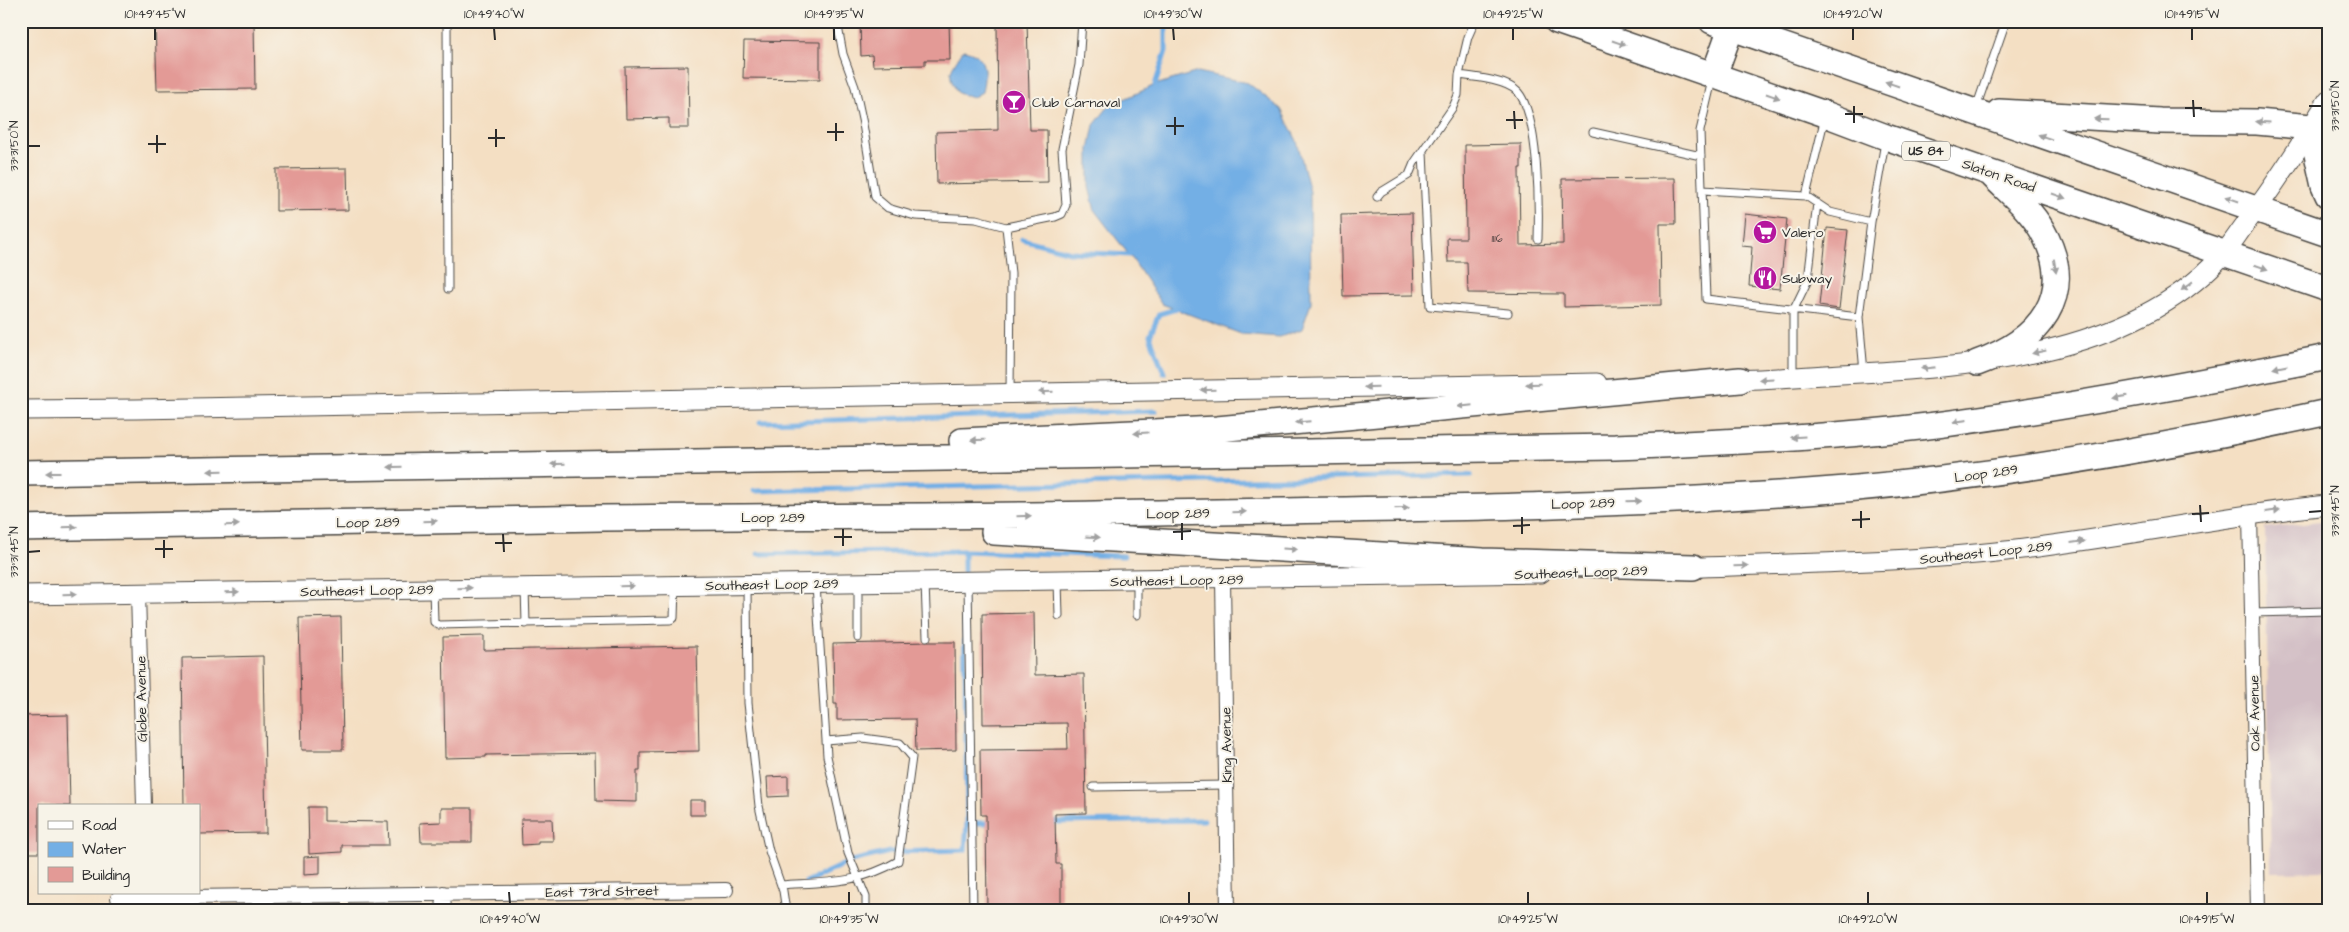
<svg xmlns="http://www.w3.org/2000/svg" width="2349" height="932" viewBox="0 0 2349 932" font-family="'Architects Daughter',sans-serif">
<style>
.industrial{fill:#d2bec5}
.water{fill:#73afe5;stroke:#4f6d88}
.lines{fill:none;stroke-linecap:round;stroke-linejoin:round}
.stream{stroke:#73afe5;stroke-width:5}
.building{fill:#e39a96}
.lane-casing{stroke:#494642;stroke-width:9}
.street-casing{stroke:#494642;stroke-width:16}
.secondary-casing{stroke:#494642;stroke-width:21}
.highway-casing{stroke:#494642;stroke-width:28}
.lane{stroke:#fff;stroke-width:7}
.street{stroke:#fff;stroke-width:14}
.secondary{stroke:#fff;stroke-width:19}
.highway{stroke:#fff;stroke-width:25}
.oneway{fill:#a0a0a0}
.ticks{fill:none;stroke:#2b2b2b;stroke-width:2}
.labels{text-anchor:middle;stroke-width:4;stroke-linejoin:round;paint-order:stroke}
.number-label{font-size:11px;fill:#594746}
.shield{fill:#f7f3e8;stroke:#686764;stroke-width:1}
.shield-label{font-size:12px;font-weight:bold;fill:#2b2b2b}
.poi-label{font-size:14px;fill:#2b2b2b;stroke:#f7f3e8;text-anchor:start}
.street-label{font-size:14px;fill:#2b2b2b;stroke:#f7f3e8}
.neatline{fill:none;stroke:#2b2b2b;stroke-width:2}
.ticks-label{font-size:12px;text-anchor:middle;fill:#2b2b2b}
</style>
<rect width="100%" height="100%" fill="#f7f3e8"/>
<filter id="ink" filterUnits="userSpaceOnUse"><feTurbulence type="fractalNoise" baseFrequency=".02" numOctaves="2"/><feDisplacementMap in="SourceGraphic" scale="10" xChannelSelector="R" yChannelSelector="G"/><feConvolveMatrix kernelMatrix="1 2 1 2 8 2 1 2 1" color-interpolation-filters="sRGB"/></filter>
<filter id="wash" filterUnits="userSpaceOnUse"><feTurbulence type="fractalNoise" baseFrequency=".0096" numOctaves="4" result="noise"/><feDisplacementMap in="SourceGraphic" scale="20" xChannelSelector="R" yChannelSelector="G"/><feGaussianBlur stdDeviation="1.12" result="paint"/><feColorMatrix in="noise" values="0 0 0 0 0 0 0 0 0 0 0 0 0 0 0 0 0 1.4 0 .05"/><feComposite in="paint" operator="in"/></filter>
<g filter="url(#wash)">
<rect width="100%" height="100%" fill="#f4dfc3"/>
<!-- industrial -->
<path class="industrial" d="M2328 520V871L2271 872 2265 528Z"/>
<!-- water -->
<path class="water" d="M963 50C987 53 986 73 982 92L972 98 958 93C945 72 951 70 963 50Z
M1198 72 1248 83 1281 109 1297 141 1310 192 1311 303 1302 329 1280 337 1241 334 1162 304 1133 260 1095 211 1089 187V149L1094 125 1109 106 1155 85Z"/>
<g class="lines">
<!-- stream -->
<path class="stream" d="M1155 85 1166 51V21
M1022 239 1070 252 1130 255
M1164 373 1150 336 1159 314 1176 309
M760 422 1155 411
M754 491 1471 475
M758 554 964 551
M964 577V551L1124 556
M964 585 967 823H991
M1049 822 1204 820
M806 882 851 861 890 852 965 850 967 823"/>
</g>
<g id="blocks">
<!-- building -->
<path class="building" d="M155 21H254L255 89 157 90Z
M860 21H949L950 60H925V65L873 66 872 55 861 56Z
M997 21H1027L1030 130H1047L1048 182 937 184 936 132 998 130Z
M744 41 820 42V79L743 78Z
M688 66 689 128H669V118L626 119 625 67Z
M1521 144V168H1519L1520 245 1563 244 1562 179 1675 178 1676 224H1660L1661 305 1564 307V294L1468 293 1467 262H1448L1447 238H1466L1465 145Z
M347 168 348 210 276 211V169Z
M1412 213 1414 295 1343 296 1341 215Z
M1745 214 1787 219 1780 289 1749 286 1752 247 1742 246Z
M1827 228 1848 230 1839 309 1819 306Z
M1034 613 1035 675 1084 674 1086 813 1055 814 1056 864H1061V908L1057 909V911H987L986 815H981L980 750 1068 749 1067 723 983 724 982 614Z
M341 617 343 750H302L299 618Z
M484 636V650L697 646 699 751 640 752V771H637V802L596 801 595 753 486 755V757L445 758 443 637Z
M929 642H955L956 750 916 751 915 719 837 720V704H834L833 644Z
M263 656 266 833 199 834V806H184L182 658Z
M68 715 70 806H39V853H21V716Z
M788 776V796L768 797 767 777Z
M690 800H705V815H690Z
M308 807H324V821L388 822 389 845H342V852L309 854Z
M441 808H472V842H421L420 823 441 822Z
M521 819H552L553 841H538V844L522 845Z
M320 856V874L304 875V857Z"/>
</g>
</g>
<g filter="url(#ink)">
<use href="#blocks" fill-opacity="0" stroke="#494642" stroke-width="1"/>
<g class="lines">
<!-- lane casing -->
<g class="lane-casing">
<path id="lane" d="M447 21 448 289
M837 21 843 54 855 87 863 124 875 197 888 208 915 216 976 219 1006 227 1055 217 1062 214 1066 205 1062 149 1079 65 1082 21
M1459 75C1475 77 1507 80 1518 92 1539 116 1539 207 1538 239
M1712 80 1700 131 1706 299 1859 317 1871 222 1885 142
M1976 108 2006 21
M1593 132 1701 156
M1423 152 1430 306 1508 313
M1702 190 1806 196 1825 117
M1806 196 1830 212 1871 222
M1377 197 1381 192 1409 175 1414 163 1453 107 1458 95 1459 75 1468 37 1475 21
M1006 227 1011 273 1010 393
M1859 317 1864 372
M1793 376V311L1808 280 1817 203
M1058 581 1059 616
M1137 581V615
M968 582 973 911
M858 583V638
M925 583 927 637
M816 584 827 756 848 853 866 897V911
M747 585 748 703 759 806 769 851 783 891 786 911
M525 588 526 624
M433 589 434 622 438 625 670 620 674 618 675 587
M2252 613 2328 611
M1093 787 1226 785
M781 885C825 882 859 884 898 861L912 757 900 743 863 738 826 741"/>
</g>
<!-- street casing -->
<g class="street-casing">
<path id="street" d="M2250 514 2258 911
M1223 579 1228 911
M138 593 144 806
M146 893V911
M443 893 444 911
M118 898 726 890"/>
</g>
<!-- secondary casing -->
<g class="secondary-casing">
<path id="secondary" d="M1727 380C1765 380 1803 376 1841 374 1966 368 2127 357 2219 259 2229 248 2237 235 2246 223 2276 184 2302 143 2328 100
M21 410 136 409 1597 383
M1680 568C1789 563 1898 563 2006 551 2113 539 2220 516 2328 505
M21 595 1541 573"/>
</g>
<!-- highway casing -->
<g class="highway-casing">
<path id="highway" d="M1557 21 1825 114 1886 137 2328 289
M1712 21 2328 234
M1714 75 1731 28
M1999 112 2160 121 2257 122 2311 127 2324 186 2328 195
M1977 363C2039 341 2079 295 2042 230 2030 209 2010 193 1993 176
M962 441 1217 429 1740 380
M21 473 1615 447C1725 442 1835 438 1944 424 2073 407 2200 383 2328 357
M21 528C215 525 409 521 602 518 785 516 967 517 1149 513 1381 509 1614 508 1846 489 2008 475 2168 447 2328 412
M994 532 1483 561 1693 567"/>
</g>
<!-- lane -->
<use href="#lane" class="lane"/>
<!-- street -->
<use href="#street" class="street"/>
<!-- secondary -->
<use href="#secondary" class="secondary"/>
<!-- highway -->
<use href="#highway" class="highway"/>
</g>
<!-- one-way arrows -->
<defs><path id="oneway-solid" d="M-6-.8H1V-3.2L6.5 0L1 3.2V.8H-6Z" transform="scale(1.25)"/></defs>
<g class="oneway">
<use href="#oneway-solid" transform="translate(1619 43) rotate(19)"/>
<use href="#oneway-solid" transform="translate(1892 84) rotate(-161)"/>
<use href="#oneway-solid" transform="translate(1773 96) rotate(19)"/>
<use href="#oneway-solid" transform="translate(2101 119) rotate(-178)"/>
<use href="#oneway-solid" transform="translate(2263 122) rotate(-177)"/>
<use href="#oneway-solid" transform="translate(2045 137) rotate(-161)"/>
<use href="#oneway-solid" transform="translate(2059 196) rotate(19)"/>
<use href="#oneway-solid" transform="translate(2232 199) rotate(-161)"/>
<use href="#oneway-solid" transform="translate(2055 266) rotate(81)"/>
<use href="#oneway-solid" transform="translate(2261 267) rotate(19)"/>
<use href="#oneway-solid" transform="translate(2187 286) rotate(142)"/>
<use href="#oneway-solid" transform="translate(2039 352) rotate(168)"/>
<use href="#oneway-solid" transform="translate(2280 367) rotate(168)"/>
<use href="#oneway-solid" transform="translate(1928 368) rotate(174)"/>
<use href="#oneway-solid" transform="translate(1766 379) rotate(177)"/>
<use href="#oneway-solid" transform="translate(1533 384) rotate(179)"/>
<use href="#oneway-solid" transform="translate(1371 387) rotate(179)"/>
<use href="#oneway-solid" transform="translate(1208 390) rotate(179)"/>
<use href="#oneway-solid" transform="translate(1046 392) rotate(179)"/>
<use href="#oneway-solid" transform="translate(2120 397) rotate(170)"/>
<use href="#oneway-solid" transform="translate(1465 406) rotate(174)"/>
<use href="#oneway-solid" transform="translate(1960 421) rotate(172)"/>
<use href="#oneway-solid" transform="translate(1303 422) rotate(175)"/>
<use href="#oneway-solid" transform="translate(1141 433) rotate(177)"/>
<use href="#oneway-solid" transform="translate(1798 437) rotate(177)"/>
<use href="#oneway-solid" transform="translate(978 440) rotate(178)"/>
<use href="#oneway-solid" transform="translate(558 464) rotate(179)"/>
<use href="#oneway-solid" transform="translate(395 467) rotate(179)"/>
<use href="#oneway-solid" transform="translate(215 471) rotate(179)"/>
<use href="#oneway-solid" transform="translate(53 473) rotate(180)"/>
<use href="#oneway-solid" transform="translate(1634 501) rotate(-2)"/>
<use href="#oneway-solid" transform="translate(1402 508) rotate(-1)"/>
<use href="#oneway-solid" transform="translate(2273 511) rotate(-8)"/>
<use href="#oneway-solid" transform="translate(1239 512) rotate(-1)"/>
<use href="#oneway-solid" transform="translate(1024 516) rotate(-1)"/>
<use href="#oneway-solid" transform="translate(430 521) rotate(-1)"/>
<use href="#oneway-solid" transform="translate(232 525) rotate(-1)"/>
<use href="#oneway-solid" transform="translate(70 527) rotate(-1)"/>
<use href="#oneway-solid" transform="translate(1093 537) rotate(4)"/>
<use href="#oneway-solid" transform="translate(2078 542) rotate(-7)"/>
<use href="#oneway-solid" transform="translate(1290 549) rotate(3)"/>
<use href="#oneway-solid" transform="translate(1741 566) rotate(-2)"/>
<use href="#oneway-solid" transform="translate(627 586) rotate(-1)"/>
<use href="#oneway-solid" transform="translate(465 588) rotate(-1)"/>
<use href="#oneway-solid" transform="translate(232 592) rotate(-1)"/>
<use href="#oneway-solid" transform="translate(70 594) rotate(-1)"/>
</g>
</g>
<!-- ticks -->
<path class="ticks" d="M155 28V40M494 28 495 40M834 28V40M1173 28 1174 40M1513 28V40M1853 28V40M2192 28V40M2193 100 2194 117M1854 106V123M2309 106H2322M2185 108H2202M1514 111 1515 129M1845 114H1863M1175 117V135M1506 120H1523M836 123V141M1166 126H1184M496 129V147M827 132H844M157 135V153M488 138H505M148 144H166M28 146H40M2200 505 2201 522M1861 511V528M2309 512 2322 511M2192 514 2209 513M1522 517V534M1852 520 1870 519M1182 523V540M1513 526 1530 525M843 529V546M1173 532 1191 531M503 534 504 552M834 537H852M164 540V558M495 543H512M155 549H173M28 552 40 551M509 892 510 904M849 892V904M1189 892V904M1528 892V904M1868 892V904M2207 892V904"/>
<!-- icons -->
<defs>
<g id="bar-disc" transform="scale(1.25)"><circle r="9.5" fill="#b5179e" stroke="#f7f3e8"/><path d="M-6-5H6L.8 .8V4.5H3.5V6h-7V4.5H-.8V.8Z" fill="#fff"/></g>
<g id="supermarket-disc" transform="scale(1.25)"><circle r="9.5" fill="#b5179e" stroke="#f7f3e8"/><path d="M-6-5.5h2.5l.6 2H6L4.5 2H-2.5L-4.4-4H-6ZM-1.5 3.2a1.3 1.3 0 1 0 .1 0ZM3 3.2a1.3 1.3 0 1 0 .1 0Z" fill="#fff"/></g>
<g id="restaurant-disc" transform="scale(1.25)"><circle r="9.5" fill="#b5179e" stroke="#f7f3e8"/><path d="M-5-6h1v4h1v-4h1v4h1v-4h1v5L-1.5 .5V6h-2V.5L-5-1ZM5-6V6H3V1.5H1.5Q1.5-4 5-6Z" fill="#fff"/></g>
</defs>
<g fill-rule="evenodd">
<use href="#bar-disc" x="1014" y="102"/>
<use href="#supermarket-disc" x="1765" y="232"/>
<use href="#restaurant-disc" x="1765" y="278"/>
</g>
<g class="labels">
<!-- number labels -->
<g class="number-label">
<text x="1497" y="242">1116</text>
</g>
<!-- shield labels -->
<rect class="shield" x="1902" y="141.5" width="48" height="19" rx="4"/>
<g class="shield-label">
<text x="1926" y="155">US 84</text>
</g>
<!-- poi labels -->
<g class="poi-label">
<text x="1032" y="107">Club Carnaval</text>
<text x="1782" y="237">Valero</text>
<text x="1782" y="283">Subway</text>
</g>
<!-- street labels -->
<g class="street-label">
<text transform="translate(1999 175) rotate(19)" y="5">Slaton Road</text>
<text transform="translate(1986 473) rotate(-8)" y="5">Loop 289</text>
<text transform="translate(1583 503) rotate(-2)" y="5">Loop 289</text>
<text transform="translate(1178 513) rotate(-1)" y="5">Loop 289</text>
<text x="773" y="522">Loop 289</text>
<text transform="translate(368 522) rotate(-1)" y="5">Loop 289</text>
<text transform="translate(1986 552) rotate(-6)" y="5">Southeast Loop 289</text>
<text transform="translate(1581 572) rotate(-2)" y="5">Southeast Loop 289</text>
<text transform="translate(1177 580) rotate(-1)" y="5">Southeast Loop 289</text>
<text transform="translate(772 584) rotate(-1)" y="5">Southeast Loop 289</text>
<text transform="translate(367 590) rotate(-1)" y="5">Southeast Loop 289</text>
<text transform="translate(141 699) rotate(-91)" y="5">Globe Avenue</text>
<text transform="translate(2254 713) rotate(-91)" y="5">Oak Avenue</text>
<text transform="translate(1226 745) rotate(-91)" y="5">King Avenue</text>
<text transform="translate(602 891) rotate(-1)" y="5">East 73rd Street</text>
</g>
</g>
<!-- margin -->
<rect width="2349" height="932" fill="none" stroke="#f7f3e8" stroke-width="55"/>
<!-- legend -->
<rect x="38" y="804" width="162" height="90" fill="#f7f3e8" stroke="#a5a39c"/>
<rect x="48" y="821" width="25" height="8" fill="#ffffff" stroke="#a5a39c"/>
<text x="82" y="830" font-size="15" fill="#2b2b2b">Road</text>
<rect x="48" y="842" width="25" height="15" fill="#73afe5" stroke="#a5a39c"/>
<text x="82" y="854" font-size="15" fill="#2b2b2b">Water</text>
<rect x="48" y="867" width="25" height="15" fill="#e39a96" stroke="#a5a39c"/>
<text x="82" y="880" font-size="15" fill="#2b2b2b">Building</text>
<rect x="28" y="28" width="2294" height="876" class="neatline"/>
<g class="ticks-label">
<text x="155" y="18">101°49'45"W</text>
<text x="494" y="18">101°49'40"W</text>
<text x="834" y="18">101°49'35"W</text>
<text x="1173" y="18">101°49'30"W</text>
<text x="1513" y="18">101°49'25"W</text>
<text x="1853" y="18">101°49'20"W</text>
<text x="2192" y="18">101°49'15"W</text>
<text transform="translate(2335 106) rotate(-90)" y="4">33°31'50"N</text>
<text transform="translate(14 146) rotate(-90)" y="4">33°31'50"N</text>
<text transform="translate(2335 511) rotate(-90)" y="4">33°31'45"N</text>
<text transform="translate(14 552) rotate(-90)" y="4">33°31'45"N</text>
<text x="510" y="923">101°49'40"W</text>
<text x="849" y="923">101°49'35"W</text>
<text x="1189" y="923">101°49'30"W</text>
<text x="1528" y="923">101°49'25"W</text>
<text x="1868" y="923">101°49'20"W</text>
<text x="2207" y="923">101°49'15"W</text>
</g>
</svg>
